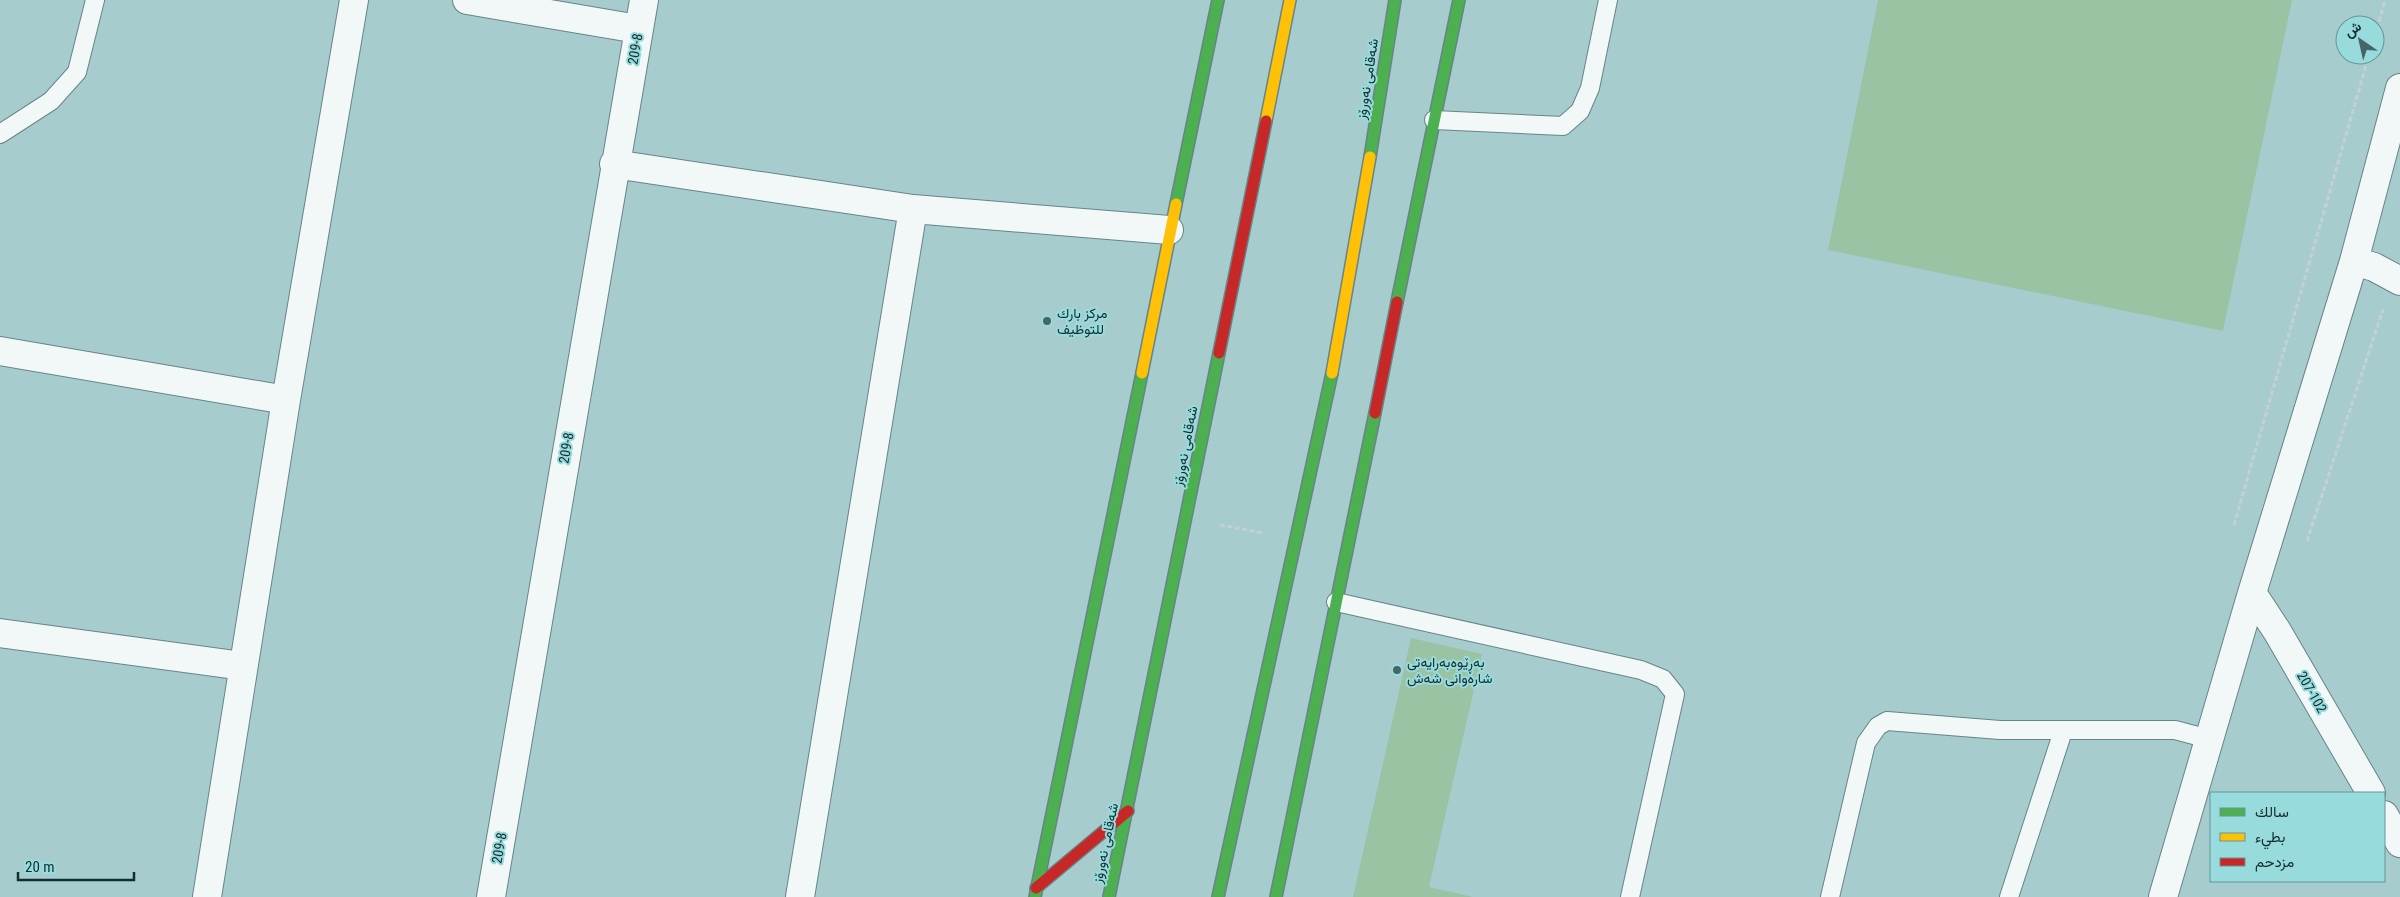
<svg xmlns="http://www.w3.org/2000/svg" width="2400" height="897" viewBox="0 0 2400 897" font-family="'Roboto Condensed',Vazirmatn,sans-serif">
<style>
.green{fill:#99c3a3}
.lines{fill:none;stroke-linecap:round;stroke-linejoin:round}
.lane-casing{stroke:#678586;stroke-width:20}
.street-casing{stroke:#678586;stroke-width:30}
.fast-casing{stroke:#678586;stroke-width:14}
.slow-casing{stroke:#678586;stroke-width:14}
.jam-casing{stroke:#678586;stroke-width:14}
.path{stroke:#c5d1d1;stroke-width:3;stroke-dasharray:5 2.5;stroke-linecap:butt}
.lane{stroke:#f2f7f8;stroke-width:18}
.street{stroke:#f2f7f8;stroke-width:28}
.fast{stroke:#4caf50;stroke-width:11}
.slow{stroke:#ffc107;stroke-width:11}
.jam{stroke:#c62828;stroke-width:11}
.poi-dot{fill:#466567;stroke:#98dbdd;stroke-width:2}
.labels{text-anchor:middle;stroke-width:4;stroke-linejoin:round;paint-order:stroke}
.street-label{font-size:14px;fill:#122e2f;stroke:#98dbdd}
.poi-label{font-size:14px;fill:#122e2f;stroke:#98dbdd;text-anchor:start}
</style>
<rect width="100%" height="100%" fill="#a7ccce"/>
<!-- green -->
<path class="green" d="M1878 0H2292L2223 331 1828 250Z
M1411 638 1482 654 1429 887 1473 897H1353Z"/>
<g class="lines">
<!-- lane casing -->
<g class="lane-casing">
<path id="lane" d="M1434 120 1563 126 1580 111 1590 88 1608 0
M0 134 51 101 77 72 95 0
M1336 602 1641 670 1663 679 1675 694 1630 897
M1830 897 1866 743 1878 726 1887 721 2000 730H2175L2209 739
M2009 897 2063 731"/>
</g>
<!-- street casing -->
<g class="street-casing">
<path id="street" d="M467 0 638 29
M614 164 913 209 1169 230
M2354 261 2374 267 2400 281
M0 351 286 400
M2252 593 2277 631 2371 793
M0 633 243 666
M2384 815 2400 843
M207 897 286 400 354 0
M491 897 644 0
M800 897 913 209
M2163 897 2252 593 2354 261 2400 88"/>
</g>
<!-- fast casing -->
<g class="fast-casing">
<path id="fast" d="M1370 157 1395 0
M1176 204 1218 0
M1397 302 1459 0
M1035 897 1142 373
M1109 897 1219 353
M1218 897 1332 373
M1276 897 1375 413"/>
</g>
<!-- slow casing -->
<g class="slow-casing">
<path id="slow" d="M1266 121 1290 0
M1142 373 1176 204
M1332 373 1370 157"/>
</g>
<!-- jam casing -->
<g class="jam-casing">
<path id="jam" d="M1219 353 1266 121
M1375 413 1397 302
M1036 888 1128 811"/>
</g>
<!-- path -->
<path class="path" d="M2375 36 2385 0
M1220 525 1263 533
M2234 525 2369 55
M2307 541 2383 309"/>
<!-- lane -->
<use href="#lane" class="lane"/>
<!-- street -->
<use href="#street" class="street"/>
<!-- fast -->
<use href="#fast" class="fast"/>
<!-- slow -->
<use href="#slow" class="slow"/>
<!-- jam -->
<use href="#jam" class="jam"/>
</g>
<!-- markers -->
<g class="poi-dot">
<circle cx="1047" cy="321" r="5"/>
<circle cx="1397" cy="670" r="5"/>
</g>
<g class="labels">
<!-- street labels -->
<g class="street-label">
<text transform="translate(635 49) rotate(-80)" y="5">209-8</text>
<text transform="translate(1367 79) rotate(-81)" y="5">شەقامی نەورۆز</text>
<text transform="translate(1185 446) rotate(-79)" y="5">شەقامی نەورۆز</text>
<text transform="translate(566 448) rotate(-80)" y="5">209-8</text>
<text transform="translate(2312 692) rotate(60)" y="5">207-102</text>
<text transform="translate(1105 843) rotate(-78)" y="5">شەقامی نەورۆز</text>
<text transform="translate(499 848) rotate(-80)" y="5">209-8</text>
</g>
<!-- poi labels -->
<g class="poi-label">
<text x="1057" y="318">مركز بارك<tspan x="1057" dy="16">للتوظيف</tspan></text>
<text x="1407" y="667">بەڕێوەبەرایەتی<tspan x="1407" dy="16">شارەوانی شەش</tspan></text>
</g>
</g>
<!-- legend -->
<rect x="2210" y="792" width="175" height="90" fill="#98dbdd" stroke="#629697"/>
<rect x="2220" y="808" width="25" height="8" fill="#4caf50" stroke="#629697"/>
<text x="2255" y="817" font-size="15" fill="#122e2f">سالك</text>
<rect x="2220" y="833" width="25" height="8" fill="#ffc107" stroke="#629697"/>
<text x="2255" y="842" font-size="15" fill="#122e2f">بطيء</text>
<rect x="2220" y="858" width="25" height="8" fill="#c62828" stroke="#629697"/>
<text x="2255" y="867" font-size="15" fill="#122e2f">مزدحم</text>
<!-- north arrow -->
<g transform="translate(2360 40) rotate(326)"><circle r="24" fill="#98dbdd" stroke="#629697"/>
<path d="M0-4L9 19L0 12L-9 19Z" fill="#466567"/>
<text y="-8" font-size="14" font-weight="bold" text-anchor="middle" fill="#122e2f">ش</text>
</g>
<!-- scale -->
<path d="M18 872v8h116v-8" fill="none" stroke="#122e2f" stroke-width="2.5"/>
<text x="25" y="872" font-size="15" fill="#122e2f" stroke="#98dbdd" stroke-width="4" paint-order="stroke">20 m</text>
</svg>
